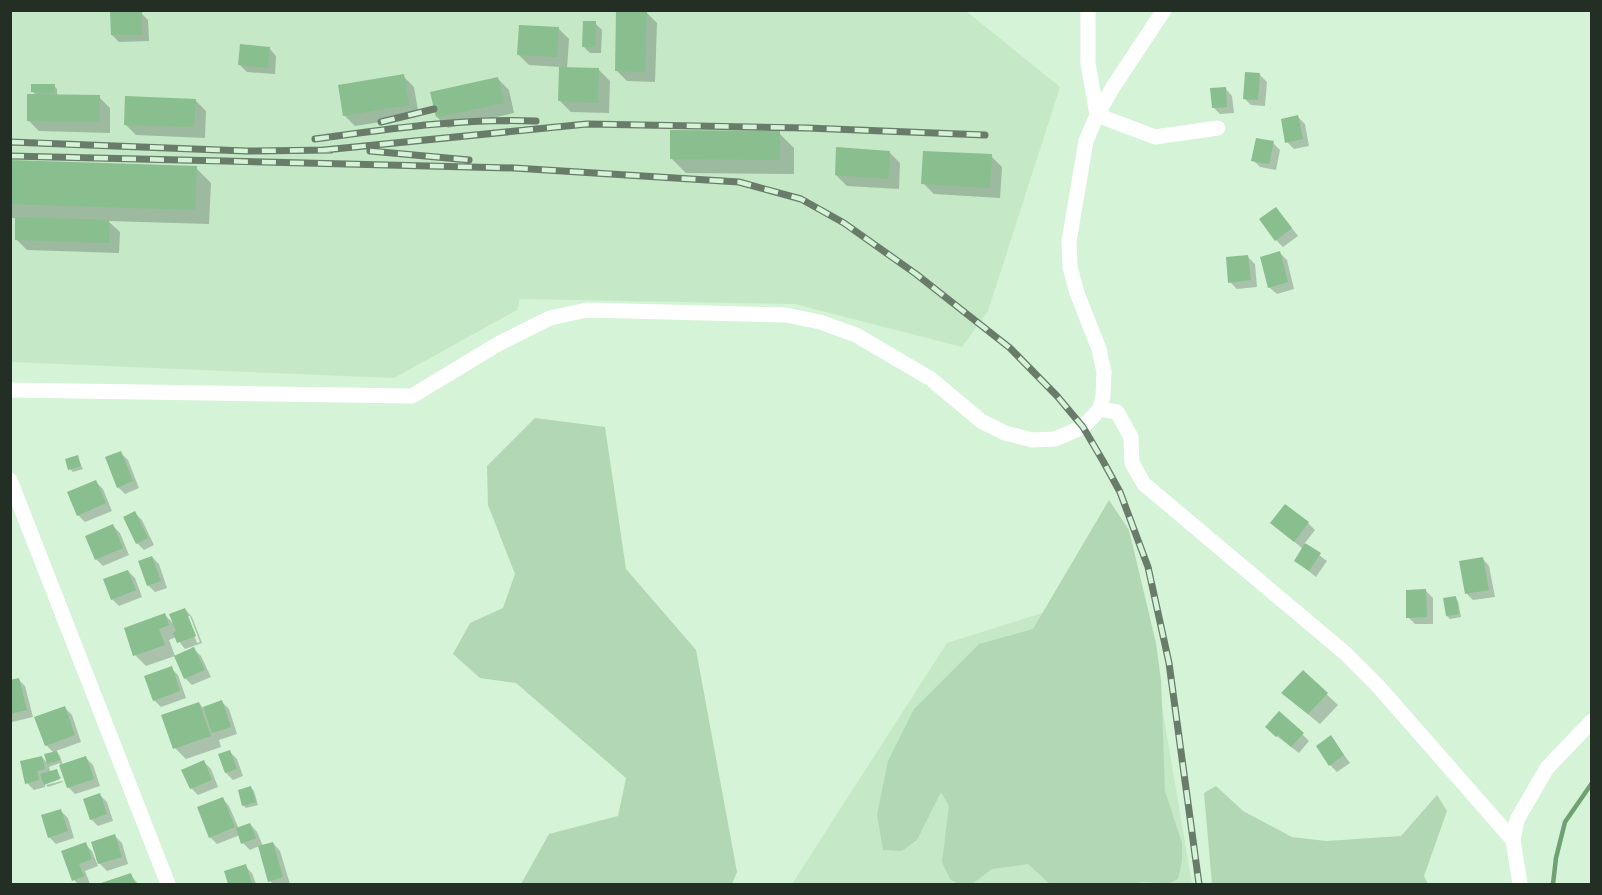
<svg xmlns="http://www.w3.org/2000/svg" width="1602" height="895" viewBox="0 0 1602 895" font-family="'IBM Plex Serif',serif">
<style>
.built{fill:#c5e8c7}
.green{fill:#b2d7b5}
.shadow{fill:#0003;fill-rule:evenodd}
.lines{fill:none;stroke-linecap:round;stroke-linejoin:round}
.stream{stroke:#6ea273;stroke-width:4.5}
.building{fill:#89be8e}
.minor{stroke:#fff;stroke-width:15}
.rail-casing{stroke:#697c6a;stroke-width:7}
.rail{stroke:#d5f3d6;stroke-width:4.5;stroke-dasharray:14;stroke-linecap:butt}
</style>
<rect width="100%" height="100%" fill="#d5f3d6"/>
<!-- built -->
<path class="built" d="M11 11H966L1060 87 988 311 962 347 795 304 520 299 517 310 394 378 11 362Z
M1141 582 1192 884H792L947 643Z"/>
<!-- green -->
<path class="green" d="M535 418 605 427 626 569 696 650 737 872 732 884H521L549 834 618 816 626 778 516 683 480 678 453 654 470 623 503 608 515 574 488 505 487 466Z
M1109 500 1129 530 1156 643 1161 680 1165 791 1182 843V861L1178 879C1160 889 1159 881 1143 882 1112 886 1081 885 1050 884L1028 864 992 869 972 884H958L950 879 942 862 949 806 941 792 917 840 902 851 883 850 877 815 888 761 914 709 979 644 1033 629Z
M1216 786 1243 811 1292 837 1326 841 1401 836 1437 795 1447 811 1424 876 1428 884H1212L1204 793Z"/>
<!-- shadow -->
<path class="shadow" d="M490 10H513V12Z
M646 12 657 23 655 82 627 81 616 70Z
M141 13 148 20 149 41 119 42 112 35Z
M595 23 602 30 601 53H590L583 46Z
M558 28 569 39 567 69 599 70 610 81 609 113 571 112 560 101 561 67 529 65 518 54Z
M269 48 276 56 275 74 247 72 240 65Z
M1260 75 1267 82 1265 106 1251 105 1244 98Z
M403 76 414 87 419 116 355 126 344 115Z
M498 79 509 90 514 113 448 128 437 117Z
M54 86 57 89V96L99 97 110 108V133L39 131 28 120 36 95 33 92Z
M1225 88 1232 96 1234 113 1220 114 1213 107Z
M195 100 206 111 205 138 136 135 125 124Z
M1298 117 1305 124 1309 146 1294 149 1287 142Z
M779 133 794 148V174L686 173 671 158Z
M1273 143 1280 150 1276 170 1260 167 1253 160Z
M889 152 900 163 899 189 847 186 836 175Z
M991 156 1002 167 1000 198 934 194 923 183Z
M10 162 196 168 211 183 209 224 108 221 120 232 119 253 27 250 16 239 17 218H10Z
M1276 208 1298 236 1283 247 1276 240Z
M1280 253 1287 260 1294 289 1277 294 1269 287Z
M1248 257 1255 264 1257 287 1237 289 1230 282Z
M121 453 128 460 139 488 125 494 118 487Z
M77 457 83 469 73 472 70 469Z
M96 482 103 489 112 511 85 522 78 515Z
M135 513 142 520 154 545 144 550 137 543Z
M1272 523H1308L1315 530 1304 544 1327 561 1316 577 1296 561 1303 549Z
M113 526 120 533 129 555 103 566 96 559Z
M152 557 159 564 167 588 155 592 148 585Z
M1482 558 1489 566 1495 597 1473 600 1466 593Z
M128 571 135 578 142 597 119 606 112 599Z
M1426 591 1433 598V624H1415L1408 617Z
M1455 598 1458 601 1461 617 1450 619 1447 616Z
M185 609 192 617 202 643 185 649 176 637 169 640 175 656 146 666 135 655 165 615 176 626ZM187 616H190L200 642 197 643Z
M192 647 201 656 211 677 192 685 185 678Z
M171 668 178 675 186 698 161 707 154 700Z
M1303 672 1338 705 1320 724 1294 703Z
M18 679 25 686 33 717 12 722 10 721V681Z
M222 702 229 709 237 734 219 740 221 747 186 759 175 748 199 703 203 708Z
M65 708 72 715 81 742 56 751 60 756 63 766 86 758 93 765 100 786 75 794 68 787 60 763 49 767 51 773 57 771 61 778 45 783V787L34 790 27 783 42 757 48 764 46 755 54 753 46 745Z
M1274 734H1302L1309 741 1299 753Z
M1331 737 1350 763 1337 772 1330 765Z
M230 752 237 759 243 776 233 780 226 773Z
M204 762 211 769 218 787 198 795 191 788Z
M62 781 63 782 48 787 46 785Z
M251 788 254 791 258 805 246 808 243 805Z
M100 795 107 802 113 821 98 826 91 819Z
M222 798 229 806 239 829 250 824 257 832 263 846 273 843 280 851 290 884H273L270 881 259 846 250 850 243 843 240 835 217 844 210 837Z
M60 810 68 818 74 838 56 844 49 837Z
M115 836 122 843 128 864 107 871 96 860Z
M85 844 92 851 98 866 85 871 90 884H78L74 880Z
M245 866 252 873 256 884H230L226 872Z
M130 874 138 884H102Z"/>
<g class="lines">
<!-- stream -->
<path class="stream" d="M1553 884 1556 858 1565 822 1592 783"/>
</g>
<!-- building -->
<path class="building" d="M616 10 647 11 645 72 615 71Z
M142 11V35H111L110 12Z
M583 21H596L595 47H582Z
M519 25 559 27 557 57 517 55Z
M240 44 270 47 268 68 238 65Z
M559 67 599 68 598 103 558 101Z
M1245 72 1260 73 1258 100 1243 99Z
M404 74 409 105 343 116 338 85Z
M498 77 504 103 436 117 430 92Z
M31 84H55L54 93 31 92Z
M1226 87 1227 107 1212 108 1210 88Z
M27 94 100 95 99 122 27 121Z
M125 96 196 99 194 127 124 125Z
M1298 115 1303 139 1285 143 1281 119Z
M670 130 780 131V160L670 159Z
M1256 138 1274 141 1269 164 1251 161Z
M836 147 890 151 888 179 835 175Z
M923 151 992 154 990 188 921 184Z
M10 160 197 166 195 210 10 204Z
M1276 207 1292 228 1275 241 1259 219Z
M15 217 109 220V243L15 240Z
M1280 251 1288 282 1268 288 1260 257Z
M1248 255 1251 280 1228 283 1226 257Z
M121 451 133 481 117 488 105 457Z
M78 455 81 466 68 470 65 459Z
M96 480 106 503 77 516 67 492Z
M1285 504 1309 522 1294 542 1270 523Z
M135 511 148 538 136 544 123 517Z
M113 524 123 548 95 560 85 536Z
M1305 543 1321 553 1309 571 1294 561Z
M152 556 161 581 147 586 138 561Z
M1483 557 1489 590 1465 594 1459 561Z
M128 570 136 590 111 600 103 579Z
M1426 589 1427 617 1406 618V590Z
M1456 596 1459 614 1446 616 1443 598Z
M185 608 196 636 177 643 173 633 176 631 169 614Z
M165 613 169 625 159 629 165 645 133 656 124 628Z
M194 647 205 670 184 679 174 656Z
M172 666 180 691 153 701 144 676Z
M1303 670 1328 693 1308 714 1281 693Z
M19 678 27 710 10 714V680Z
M222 700 231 727 212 733 203 707Z
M199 702 211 736 173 749 161 715Z
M65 706 75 735 45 746 34 717Z
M1279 711 1304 733 1291 747 1278 735 1276 737 1265 727Z
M1331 735 1344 755 1329 766 1316 746Z
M230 750 237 769 225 773 218 754Z
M57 751 60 760 47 764 44 754Z
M42 756 45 769 37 771 39 780 25 784 20 761Z
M86 756 94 779 67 788 59 765Z
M204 760 212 780 190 789 181 770Z
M57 769 60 779 44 785 40 774Z
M251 786 256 802 242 806 238 790Z
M100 793 107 814 90 820 83 799Z
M223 797 235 827 209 838 197 807Z
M61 809 68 831 48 838 41 815Z
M250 823 256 838 241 844 236 828Z
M115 834 122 857 98 864 91 842Z
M86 842 92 859 79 864 84 876 72 881 61 851Z
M273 842 283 877 268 882 258 846Z
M246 864 252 884H228L224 871Z
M131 873 135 884H98Z"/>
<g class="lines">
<!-- minor -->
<path class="minor" d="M1088 10V63L1097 115 1155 137 1218 128
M10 390 412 396 498 344 550 318 587 310 786 315 820 322 856 335 931 379 981 421 1005 433 1032 440 1055 439 1083 427 1100 409 1103 396 1104 372 1099 349 1077 293 1070 267 1069 241 1086 141 1097 115 1113 87 1164 10
M1100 409 1117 412 1131 437 1132 463 1144 484 1345 653 1378 686 1513 840
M10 480 168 884
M1520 884 1513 840 1517 820 1547 768 1592 721"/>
<!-- rail casing -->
<g class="rail-casing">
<path id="rail" d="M381 122 434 109
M315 139C389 129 461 118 536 121
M10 142 246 151 331 150
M324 150 587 124 807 128 985 135
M370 151 469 160
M10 156 514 168 739 182 801 199 844 223 916 274 1010 348 1057 396 1083 427 1103 461 1120 492 1148 567 1169 663 1199 884"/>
</g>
<!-- rail -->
<use href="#rail" class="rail"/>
</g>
<!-- border -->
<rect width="1602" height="895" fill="none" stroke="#232e24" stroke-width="24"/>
</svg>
